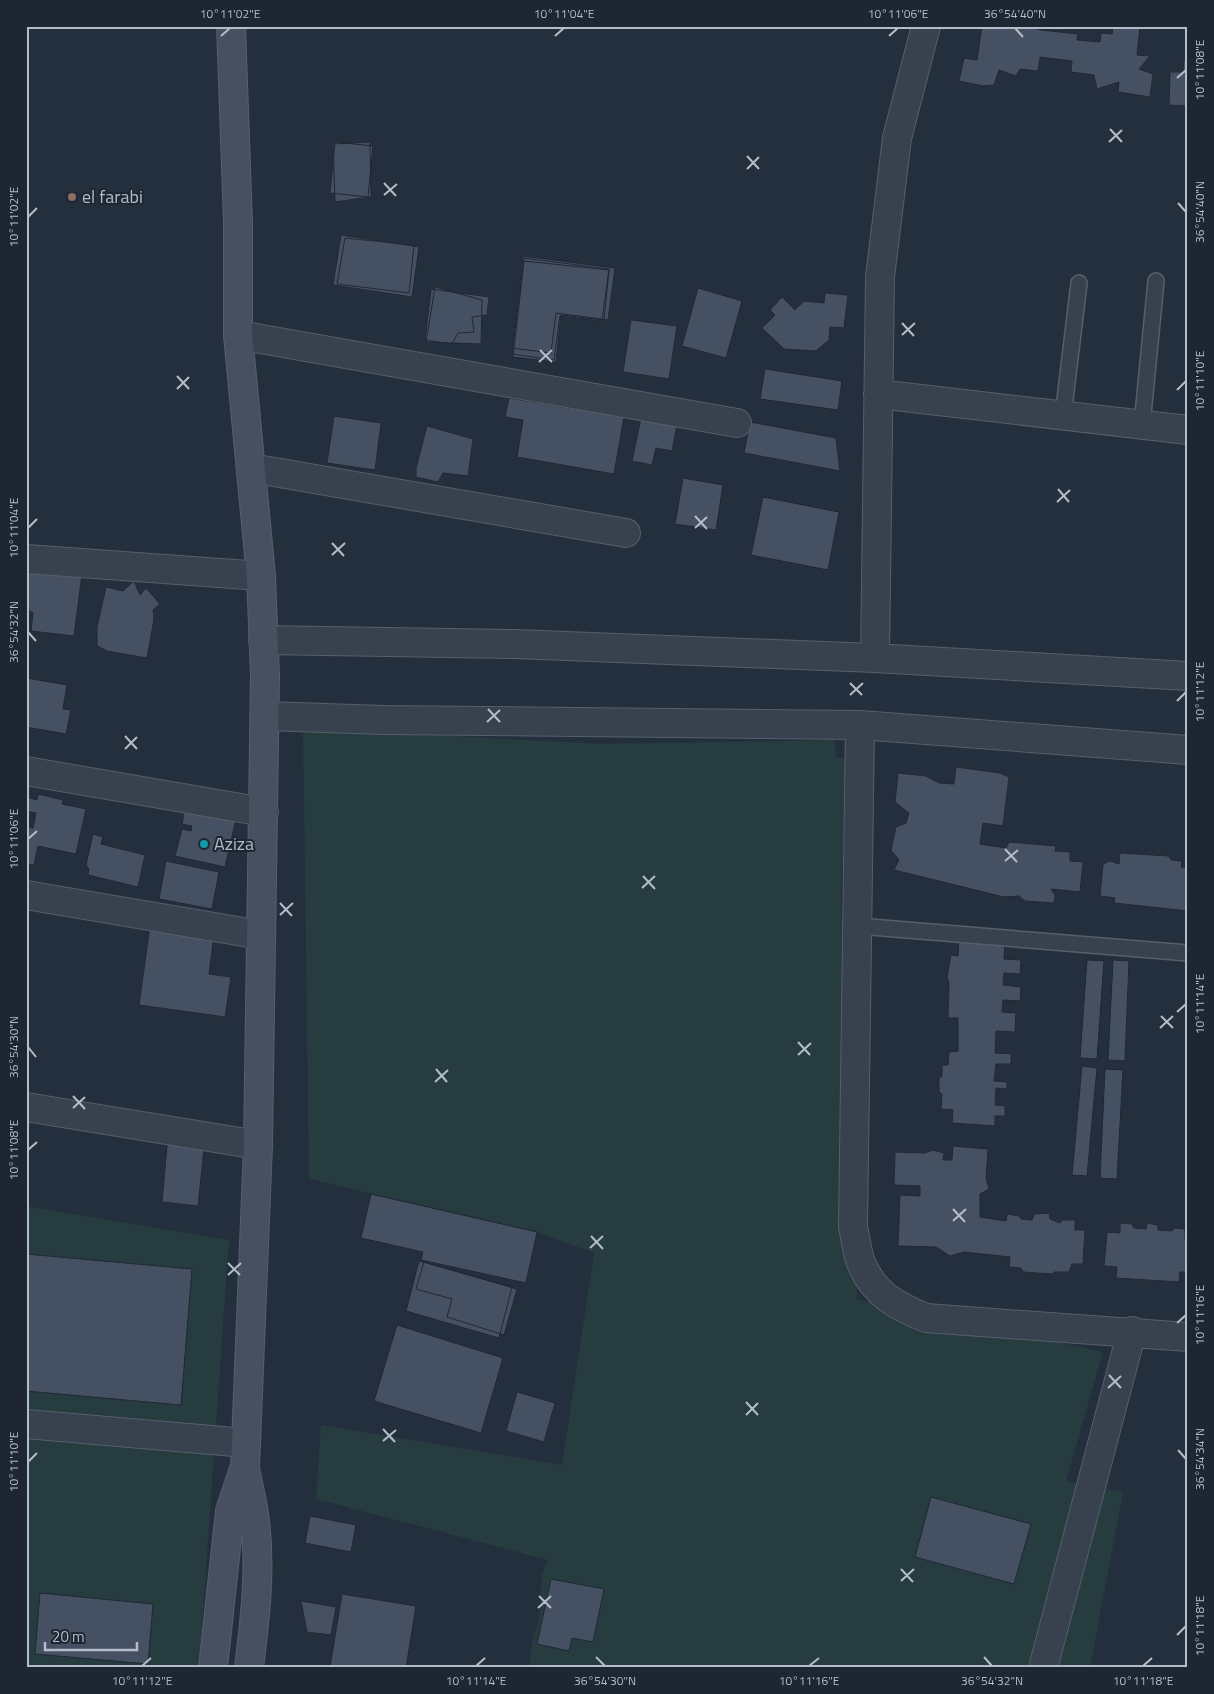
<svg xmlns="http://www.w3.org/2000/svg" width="1214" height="1694" viewBox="0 0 1214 1694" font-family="'Titillium Web',sans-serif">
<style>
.green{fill:#263c3f}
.building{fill:#455162;stroke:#1f2835}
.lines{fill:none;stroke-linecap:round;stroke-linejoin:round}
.lane-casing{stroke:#565f6c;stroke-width:18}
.street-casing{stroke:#565f6c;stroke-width:30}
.secondary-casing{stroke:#565f6c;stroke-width:30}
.lane{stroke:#38414e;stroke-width:15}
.street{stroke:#38414e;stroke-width:28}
.secondary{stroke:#465061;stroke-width:28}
.ticks{fill:none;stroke:#b4bcc9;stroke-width:2}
.education-dot{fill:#8d6e63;stroke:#1d2633;stroke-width:2}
.culture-dot{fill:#0f9aa8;stroke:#1d2633;stroke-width:2}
.labels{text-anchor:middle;stroke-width:4;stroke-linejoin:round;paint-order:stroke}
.poi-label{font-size:18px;fill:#b4bcc9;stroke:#1d2633;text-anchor:start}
.neatline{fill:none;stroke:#b4bcc9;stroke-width:2}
.ticks-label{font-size:12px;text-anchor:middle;fill:#b4bcc9}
</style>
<rect width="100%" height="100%" fill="#242f3e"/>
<!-- green -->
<path class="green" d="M303 728 601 744 835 740 836 757 848 758 841 898 857 1299 1103 1352 1066 1481 1123 1492 1090 1668H529L532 1645 540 1613 542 1573 548 1560 316 1499 321 1425 562 1465 594 1253 537 1232 309 1179Z
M26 1206 229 1240 199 1668H26Z"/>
<!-- building -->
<path class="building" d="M982 26H1026L1041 30 1078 34 1077 40 1100 42 1101 33 1112 34 1113 26H1140L1137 55 1150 56 1139 69 1153 74 1150 97 1118 92 1119 82 1097 89 1094 75 1071 72 1072 61 1040 57 1038 71 1020 69 1016 76 999 70 994 85 983 86 959 81 964 58 977 60Z
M1184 60 1188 62V106L1169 105 1170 72H1183Z
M335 142 373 146 368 197 330 193Z
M370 142 371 197 335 202 333 144Z
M341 235 419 247 412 297 333 285Z
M345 238 414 245 409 293 337 284Z
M523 256 615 268 608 320 556 313 551 353 512 348Z
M524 258 609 269 602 321 560 316 554 360 512 354Z
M524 261 609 270 604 320 561 315 556 362 513 357Z
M435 287 482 300 481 344 426 342Z
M698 288 742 301 726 358 682 346Z
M431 289 489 297 487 315 472 317 474 332 458 333 452 344 425 340Z
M825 293 848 295 844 328 830 327 829 340 816 351 784 349 762 328 775 315 770 310 782 297 795 310 804 301 824 303Z
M631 320 677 326 669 379 623 372Z
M765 369 842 381 838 410 760 399Z
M509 398 624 417 614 474 517 457 523 420 505 417Z
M334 416 381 423 375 470 327 463Z
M641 418 677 425 672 451 656 448 652 465 632 461Z
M750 422 836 438 840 471 744 453Z
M427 426 473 439 468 476 443 473 438 482 416 477V468Z
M683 478 723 485 716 530 675 524Z
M763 497 839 512 828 570 751 555Z
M26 567 82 574 74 636 31 631 33 613 26 609Z
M134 581 140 595 146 588 160 604 153 610 154 619 147 658 107 651 97 646V627L106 587 123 591Z
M26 678 67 685 63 709 71 710 66 734 26 727Z
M956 767 1000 773 1009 777 1003 826 983 823 980 844 1006 848 1009 842 1056 846 1055 851 1070 852V861L1083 862 1080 892 1051 889 1055 895 1054 903 1025 901 1019 896 1004 897 894 870 899 860 891 850 896 827 906 823 909 813 895 802 898 773 926 776 939 783 954 784Z
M38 794 63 800 62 804 86 809 76 854 38 846 34 865 26 864V827L33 828 36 813 26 811V797L37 800Z
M185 808 236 819 225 867 175 856 182 829 191 831 192 826 182 824Z
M93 834 103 837 101 844 145 855 138 887 88 875 89 869 86 865Z
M1120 853 1169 856 1171 860 1182 861 1181 867 1188 868V911L1114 903 1115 898 1100 896 1103 864 1110 861 1119 864Z
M166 861 219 872 212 909 159 899Z
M150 926 214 935 209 974 231 977 225 1017 139 1005Z
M959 940 1005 943 1004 959 1021 960 1020 974 1004 973 1003 985 1021 987 1020 1001 1003 1000 1002 1012 1016 1013 1015 1032 996 1031 995 1053 1011 1054V1064H996L994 1081 1007 1082V1089L996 1088 995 1105 1005 1106V1116H995V1126L952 1123 953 1110 941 1109 942 1094 939 1092V1078L942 1076V1065H948L949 1052 958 1051V1018H948L949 983 947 977 951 955 958 956Z
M1087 960 1104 961 1097 1059 1080 1058Z
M1113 960 1129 961 1125 1061 1108 1060Z
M1082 1066 1097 1068 1087 1176 1072 1175Z
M1105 1069 1123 1070 1117 1179 1100 1178Z
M168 1135 205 1139 198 1206 162 1202Z
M953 1146 988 1149 986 1178 989 1189 980 1194V1217L1006 1221 1007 1214 1019 1216 1021 1219 1032 1220 1034 1214 1049 1213 1050 1219 1060 1223 1062 1220H1075V1230H1085L1083 1264H1072L1069 1272H1054L1053 1274 1023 1272 1021 1268 1009 1267 1010 1257 964 1252 950 1256 936 1247 898 1246 900 1195 920 1196V1186L894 1185 895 1152 925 1153 933 1150 944 1153 943 1160H952Z
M371 1194 537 1232 526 1283 421 1260 423 1252 361 1238Z
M1120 1223 1132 1224 1134 1228 1146 1229 1147 1223 1158 1225V1230L1172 1231 1175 1228 1185 1229V1239L1188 1240V1272H1180L1179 1282 1116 1278 1117 1267 1104 1266 1107 1232 1120 1233Z
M26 1254 192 1269 181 1405 26 1391Z
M419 1261 512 1287 499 1338 406 1311Z
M424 1262 517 1289 504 1335 447 1317 452 1299 416 1289Z
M397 1325 503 1358 481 1433 374 1401Z
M517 1392 555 1403 544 1442 506 1431Z
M931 1497 1031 1524 1014 1584 915 1557Z
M310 1516 356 1525 351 1552 305 1543Z
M551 1579 604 1589 593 1642 572 1638 569 1651 537 1644Z
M40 1593 153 1604 148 1664 35 1654Z
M342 1594 416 1606 406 1668 330 1667Z
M301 1601 336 1607 331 1635 307 1632Z"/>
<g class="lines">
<!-- lane casing -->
<g class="lane-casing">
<path id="lane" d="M1063 416 1079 283
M1142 425 1156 281
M858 926 1188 953"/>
</g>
<!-- street casing -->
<g class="street-casing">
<path id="street" d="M238 335 737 423
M878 394 1188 430
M251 468 626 533
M26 559 261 576
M263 640 515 644 875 658 1188 676
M875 658 880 277 897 138 926 26
M265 716 384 720 860 725 1188 750
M860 725 853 1227C856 1239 857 1254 862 1265 875 1295 897 1306 926 1318L1188 1337
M26 771 264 812
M26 895 261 935
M26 1107 258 1145
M26 1424 246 1443
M1043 1668 1132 1331"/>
</g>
<!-- secondary casing -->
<g class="secondary-casing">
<path id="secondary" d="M231 26 238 223V335L261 576 265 675 258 1145 245 1468C248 1485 253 1503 255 1521 261 1570 255 1619 249 1668
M213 1668 230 1511 244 1469"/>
</g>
<!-- lane -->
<use href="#lane" class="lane"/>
<!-- street -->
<use href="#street" class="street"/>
<!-- secondary -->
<use href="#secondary" class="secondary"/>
</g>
<!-- ticks -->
<path class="ticks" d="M1015 28 1023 37M221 36 230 28M555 36 564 28M889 36 898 28M1177 78 1186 70M1110 129 1122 142M1109 142 1122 130M747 156 759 169M747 169 759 157M384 183 396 196M384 195 397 184M1178 203 1186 212M28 217 37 208M902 323 914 336M902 335 915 323M540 350 552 362M539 362 552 350M177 376 189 389M177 389 189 377M1177 390 1186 381M1058 489 1069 502M1057 502 1070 490M695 516 707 529M28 528 37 519M695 528 707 517M332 543 344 556M332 555 345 543M28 632 36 641M850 683 862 695M850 695 863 683M1177 701 1186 692M488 709 500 722M487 722 500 710M125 736 137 749M125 749 137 737M28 839 37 831M1005 849 1017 862M1005 861 1018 850M643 876 655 889M642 888 655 876M280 903 292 916M280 915 293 903M1177 1012 1186 1004M1161 1016 1173 1028M1160 1028 1173 1016M798 1042 810 1055M28 1047 36 1057M798 1055 811 1043M436 1069 447 1082M435 1082 448 1070M73 1096 85 1109M73 1108 85 1097M28 1150 37 1142M953 1209 965 1222M953 1221 966 1209M591 1236 603 1249M590 1248 603 1236M228 1263 240 1275M228 1275 241 1263M1177 1323 1186 1315M1109 1375 1121 1388M1108 1388 1121 1376M746 1402 758 1415M746 1415 758 1403M383 1429 395 1442M383 1441 396 1430M1178 1450 1186 1459M28 1462 37 1453M901 1569 913 1582M901 1581 914 1569M539 1596 551 1608M538 1608 551 1596M1177 1635 1186 1626M596 1657 605 1666M984 1657 992 1666M142 1666 151 1658M476 1666 485 1658M809 1666 819 1658M1143 1666 1152 1658"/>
<!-- markers -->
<circle class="education-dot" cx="72" cy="197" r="5"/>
<circle class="culture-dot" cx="204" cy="844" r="5"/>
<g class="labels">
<!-- poi labels -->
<g class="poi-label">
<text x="82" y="203">el farabi</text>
<text x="214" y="850">Aziza</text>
</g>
</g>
<!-- border -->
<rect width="1214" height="1694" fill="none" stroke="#1d2633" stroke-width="55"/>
<!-- scale -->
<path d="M45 1642v8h92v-8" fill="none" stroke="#b4bcc9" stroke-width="2.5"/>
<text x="52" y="1642" font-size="15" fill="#b4bcc9" stroke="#1d2633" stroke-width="4" paint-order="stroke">20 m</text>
<rect x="28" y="28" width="1158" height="1638" class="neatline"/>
<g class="ticks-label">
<text x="230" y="18">10°11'02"E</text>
<text x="564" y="18">10°11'04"E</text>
<text x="898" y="18">10°11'06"E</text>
<text x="1015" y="18">36°54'40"N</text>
<text transform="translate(1200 70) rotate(-90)" y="4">10°11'08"E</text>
<text transform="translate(1200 212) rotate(-90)" y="4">36°54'40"N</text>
<text transform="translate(14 217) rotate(-90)" y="4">10°11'02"E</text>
<text transform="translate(1200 381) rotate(-90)" y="4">10°11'10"E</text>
<text transform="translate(14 528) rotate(-90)" y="4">10°11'04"E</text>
<text transform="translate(14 632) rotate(-90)" y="4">36°54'32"N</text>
<text transform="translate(1200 692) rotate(-90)" y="4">10°11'12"E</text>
<text transform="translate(14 839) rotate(-90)" y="4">10°11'06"E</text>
<text transform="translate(1200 1004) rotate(-90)" y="4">10°11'14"E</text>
<text transform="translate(14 1047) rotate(-90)" y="4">36°54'30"N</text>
<text transform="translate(14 1150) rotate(-90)" y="4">10°11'08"E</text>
<text transform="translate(1200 1315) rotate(-90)" y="4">10°11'16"E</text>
<text transform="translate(1200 1459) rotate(-90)" y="4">36°54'34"N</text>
<text transform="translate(14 1462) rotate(-90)" y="4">10°11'10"E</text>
<text transform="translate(1200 1626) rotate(-90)" y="4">10°11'18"E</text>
<text x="142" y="1685">10°11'12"E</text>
<text x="476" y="1685">10°11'14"E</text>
<text x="605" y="1685">36°54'30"N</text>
<text x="809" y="1685">10°11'16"E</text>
<text x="992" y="1685">36°54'32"N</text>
<text x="1143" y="1685">10°11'18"E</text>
</g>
</svg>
